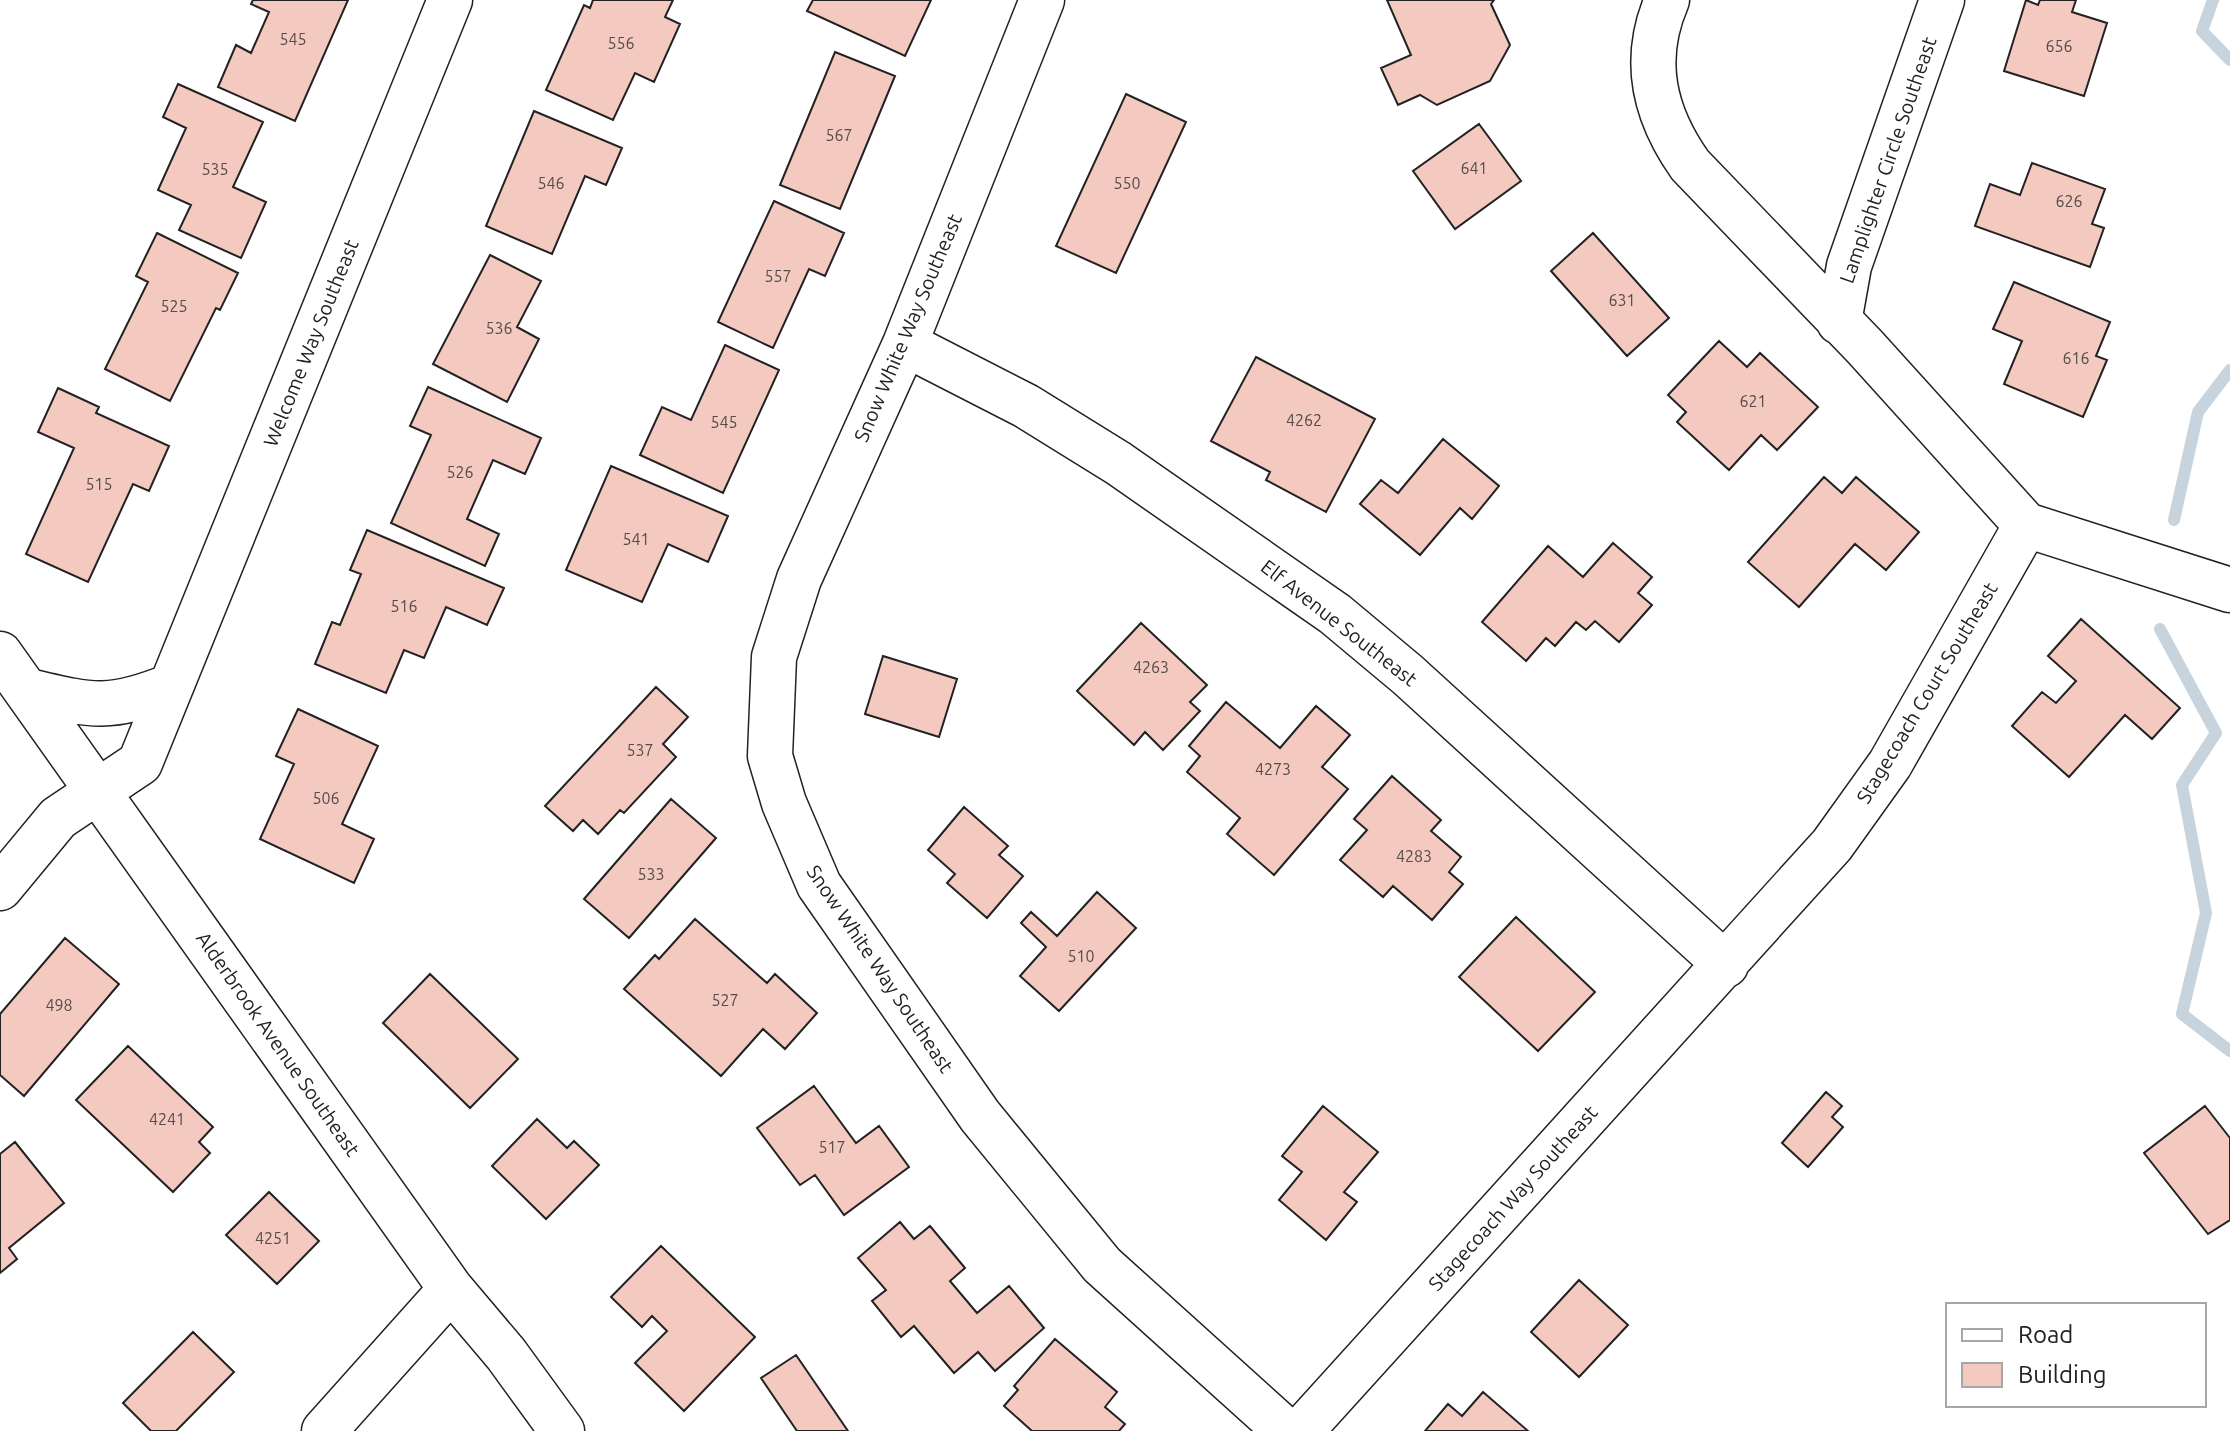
<svg xmlns="http://www.w3.org/2000/svg" width="2230" height="1431" viewBox="0 0 2230 1431" font-family="Ubuntu,sans-serif">
<style>
.lines{fill:none;stroke-linecap:round;stroke-linejoin:round}
.stream{stroke:#c7d3dd;stroke-width:12}
.building{fill:#f3c9c0;stroke:#222;stroke-width:2}
.minor-casing{stroke:#222;stroke-width:47}
.minor{stroke:#fff;stroke-width:44}
.labels{text-anchor:middle;stroke-width:6;stroke-linejoin:round;paint-order:stroke}
.number-label{font-size:16px;fill:#564c4a}
.street-label{font-size:20px;fill:#222;stroke:#fff}
</style>
<rect width="100%" height="100%" fill="#fff"/>
<g class="lines">
<!-- stream -->
<path class="stream" d="M2213 0 2202 31 2230 60
M2174 520 2198 412 2230 370
M2160 629 2216 733 2182 785 2206 913 2182 1014 2230 1051"/>
</g>
<!-- building -->
<path class="building" d="M253 0H348L295 121 218 87 236 45 251 53 269 12 251 4Z
M593 0H673L665 17 680 24 654 82 635 73 613 120 546 90 584 5 590 8Z
M813 0H931L905 56 807 11Z
M1387 0H1494L1491 4 1510 45 1490 81 1437 105 1420 95 1398 105 1381 68 1411 55Z
M2026 0 2038 5 2040 0H2076L2072 12 2107 23 2084 96 2004 71Z
M835 52 895 76 840 209 780 185Z
M178 84 263 122 233 187 266 202 241 258 179 230 191 205 158 190 186 128 163 117Z
M1126 94 1186 122 1116 273 1056 246Z
M534 111 622 148 606 185 585 176 552 254 486 226Z
M1479 124 1521 181 1455 229 1413 171Z
M2032 163 2105 189 2092 224 2104 228 2090 267 1975 226 1990 184 2020 195Z
M774 201 844 233 825 276 809 269 773 348 718 322Z
M157 233 238 273 220 310 216 308 170 401 105 369 148 282 136 276Z
M1593 233 1669 318 1627 356 1551 271Z
M490 255 541 281 517 327 539 339 507 402 433 364Z
M2014 282 2110 322 2096 356 2107 360 2083 417 2004 384 2022 341 1993 329Z
M1719 341 1747 367 1760 353 1818 407 1777 450 1761 435 1729 470 1677 422 1686 412 1668 395Z
M725 345 779 370 723 493 640 455 662 407 691 420Z
M1256 357 1375 419 1326 512 1266 480 1270 472 1211 441Z
M428 387 541 438 525 474 493 460 467 519 499 534 485 566 391 523 431 435 410 426Z
M58 388 99 407 96 413 169 446 149 491 133 484 88 582 26 554 74 448 38 432Z
M1443 439 1499 486 1472 519 1460 508 1420 555 1360 504 1381 480 1398 493Z
M611 466 728 516 708 562 668 544 642 602 566 570Z
M1824 477 1842 493 1856 477 1919 532 1886 570 1855 544 1799 607 1748 562Z
M367 530 504 588 487 625 446 607 424 658 404 650 386 693 315 664 332 622 340 625 361 574 350 570Z
M1613 543 1652 577 1638 593 1652 605 1619 642 1595 621 1586 630 1576 622 1555 646 1546 638 1526 661 1482 622 1548 546 1583 577Z
M2081 619 2180 708 2152 739 2125 715 2069 777 2012 726 2042 692 2056 703 2076 681 2048 656Z
M1141 623 1207 685 1190 702 1200 711 1163 750 1145 732 1134 745 1077 691Z
M883 656 957 679 939 737 865 714Z
M656 687 688 717 663 744 676 757 624 813 620 810 598 834 583 820 573 831 545 806Z
M1226 702 1280 748 1316 706 1350 735 1322 767 1348 789 1274 875 1227 834 1240 818 1187 772 1200 756 1189 746Z
M298 709 378 746 342 824 374 839 354 883 260 839 294 764 276 756Z
M1392 776 1441 820 1431 831 1461 857 1449 872 1463 884 1432 920 1393 886 1383 897 1340 860 1367 830 1354 819Z
M671 799 716 838 629 938 584 899Z
M964 807 1008 846 999 855 1023 876 987 918 947 883 955 874 928 850Z
M1097 892 1136 928 1059 1011 1020 976 1046 947 1021 923 1031 912 1057 936Z
M1516 917 1595 992 1538 1051 1459 977Z
M695 919 767 983 775 974 817 1013 785 1049 763 1029 721 1076 624 989 655 955 659 959Z
M65 938 119 984 24 1096 0 1075V1014Z
M430 974 518 1059 470 1108 383 1023Z
M128 1046 213 1127 199 1142 210 1153 173 1192 76 1100Z
M814 1086 856 1143 879 1126 909 1167 844 1215 815 1175 800 1185 757 1128Z
M1826 1092 1842 1106 1832 1117 1843 1127 1808 1167 1782 1143Z
M1323 1106 1378 1152 1344 1192 1357 1202 1326 1240 1279 1200 1302 1172 1282 1156Z
M2205 1106 2230 1138V1220L2208 1234 2144 1153Z
M537 1119 567 1148 574 1141 599 1165 546 1219 492 1166Z
M15 1142 64 1203 9 1248 17 1259 0 1273V1154Z
M269 1192 319 1241 277 1284 226 1235Z
M900 1222 914 1239 930 1226 965 1268 950 1281 977 1313 1009 1286 1044 1328 995 1371 978 1352 954 1373 914 1326 901 1337 872 1301 886 1290 858 1258Z
M661 1246 755 1337 684 1411 635 1363 667 1331 652 1316 642 1327 611 1297Z
M1579 1280 1628 1325 1579 1377 1531 1332Z
M193 1332 234 1372 176 1431H151L123 1403Z
M1055 1339 1117 1392 1105 1407 1125 1424 1119 1431H1032L1004 1406 1018 1390 1014 1386Z
M796 1355 848 1431H797L761 1378Z
M1483 1392 1528 1431H1425L1448 1404 1462 1416Z"/>
<g class="lines">
<!-- minor casing -->
<g class="minor-casing">
<path id="minor" d="M1042 0 905 344 799 579 774 657 770 756 784 803 819 885 980 1116 1102 1265 1286 1431
M1667 0C1641 60 1654 114 1690 165L1865 347 2026 525 2230 590
M1839 322 1849 266 1942 0
M905 344 1026 406 1118 463 1335 614 1408 675 1726 965
M0 654 451 1289 506 1354 562 1431
M29 691C92 706 109 711 171 686
M0 888 58 818 140 763 450 0
M324 1431 451 1289
M1301 1431 1832 845 1890 764 2026 525"/>
</g>
<!-- minor -->
<use href="#minor" class="minor"/>
</g>
<g class="labels">
<!-- number labels -->
<g class="number-label">
<text x="293" y="45">545</text>
<text x="621" y="49">556</text>
<text x="2059" y="52">656</text>
<text x="839" y="141">567</text>
<text x="1474" y="174">641</text>
<text x="215" y="175">535</text>
<text x="551" y="189">546</text>
<text x="1127" y="189">550</text>
<text x="2069" y="207">626</text>
<text x="778" y="282">557</text>
<text x="1622" y="306">631</text>
<text x="174" y="312">525</text>
<text x="499" y="334">536</text>
<text x="2076" y="364">616</text>
<text x="1753" y="407">621</text>
<text x="1304" y="426">4262</text>
<text x="724" y="428">545</text>
<text x="460" y="478">526</text>
<text x="99" y="490">515</text>
<text x="636" y="545">541</text>
<text x="404" y="612">516</text>
<text x="1151" y="673">4263</text>
<text x="640" y="756">537</text>
<text x="1273" y="775">4273</text>
<text x="326" y="804">506</text>
<text x="1414" y="862">4283</text>
<text x="651" y="880">533</text>
<text x="1081" y="962">510</text>
<text x="725" y="1006">527</text>
<text x="59" y="1011">498</text>
<text x="167" y="1125">4241</text>
<text x="832" y="1153">517</text>
<text x="273" y="1244">4251</text>
</g>
<!-- street labels -->
<g class="street-label">
<text transform="translate(1888 160) rotate(-71)" y="7">Lamplighter Circle Southeast</text>
<text transform="translate(908 328) rotate(-67)" y="7">Snow White Way Southeast</text>
<text transform="translate(311 343) rotate(-68)" y="7">Welcome Way Southeast</text>
<text transform="translate(1339 623) rotate(38)" y="7">Elf Avenue Southeast</text>
<text transform="translate(1927 693) rotate(-59)" y="7">Stagecoach Court Southeast</text>
<text transform="translate(880 969) rotate(56)" y="7">Snow White Way Southeast</text>
<text transform="translate(278 1044) rotate(55)" y="7">Alderbrook Avenue Southeast</text>
<text transform="translate(1513 1198) rotate(-48)" y="7">Stagecoach Way Southeast</text>
</g>
</g>
<!-- legend -->
<rect x="1946" y="1303" width="260" height="104" fill="#ffffff" stroke="#a7a7a7" stroke-width="2"/>
<rect x="1962" y="1329" width="40" height="12" fill="#ffffff" stroke="#a7a7a7" stroke-width="2"/>
<text x="2018" y="1343" font-size="24" fill="#222222">Road</text>
<rect x="1962" y="1363" width="40" height="24" fill="#f3c9c0" stroke="#a7a7a7" stroke-width="2"/>
<text x="2018" y="1383" font-size="24" fill="#222222">Building</text>
</svg>
